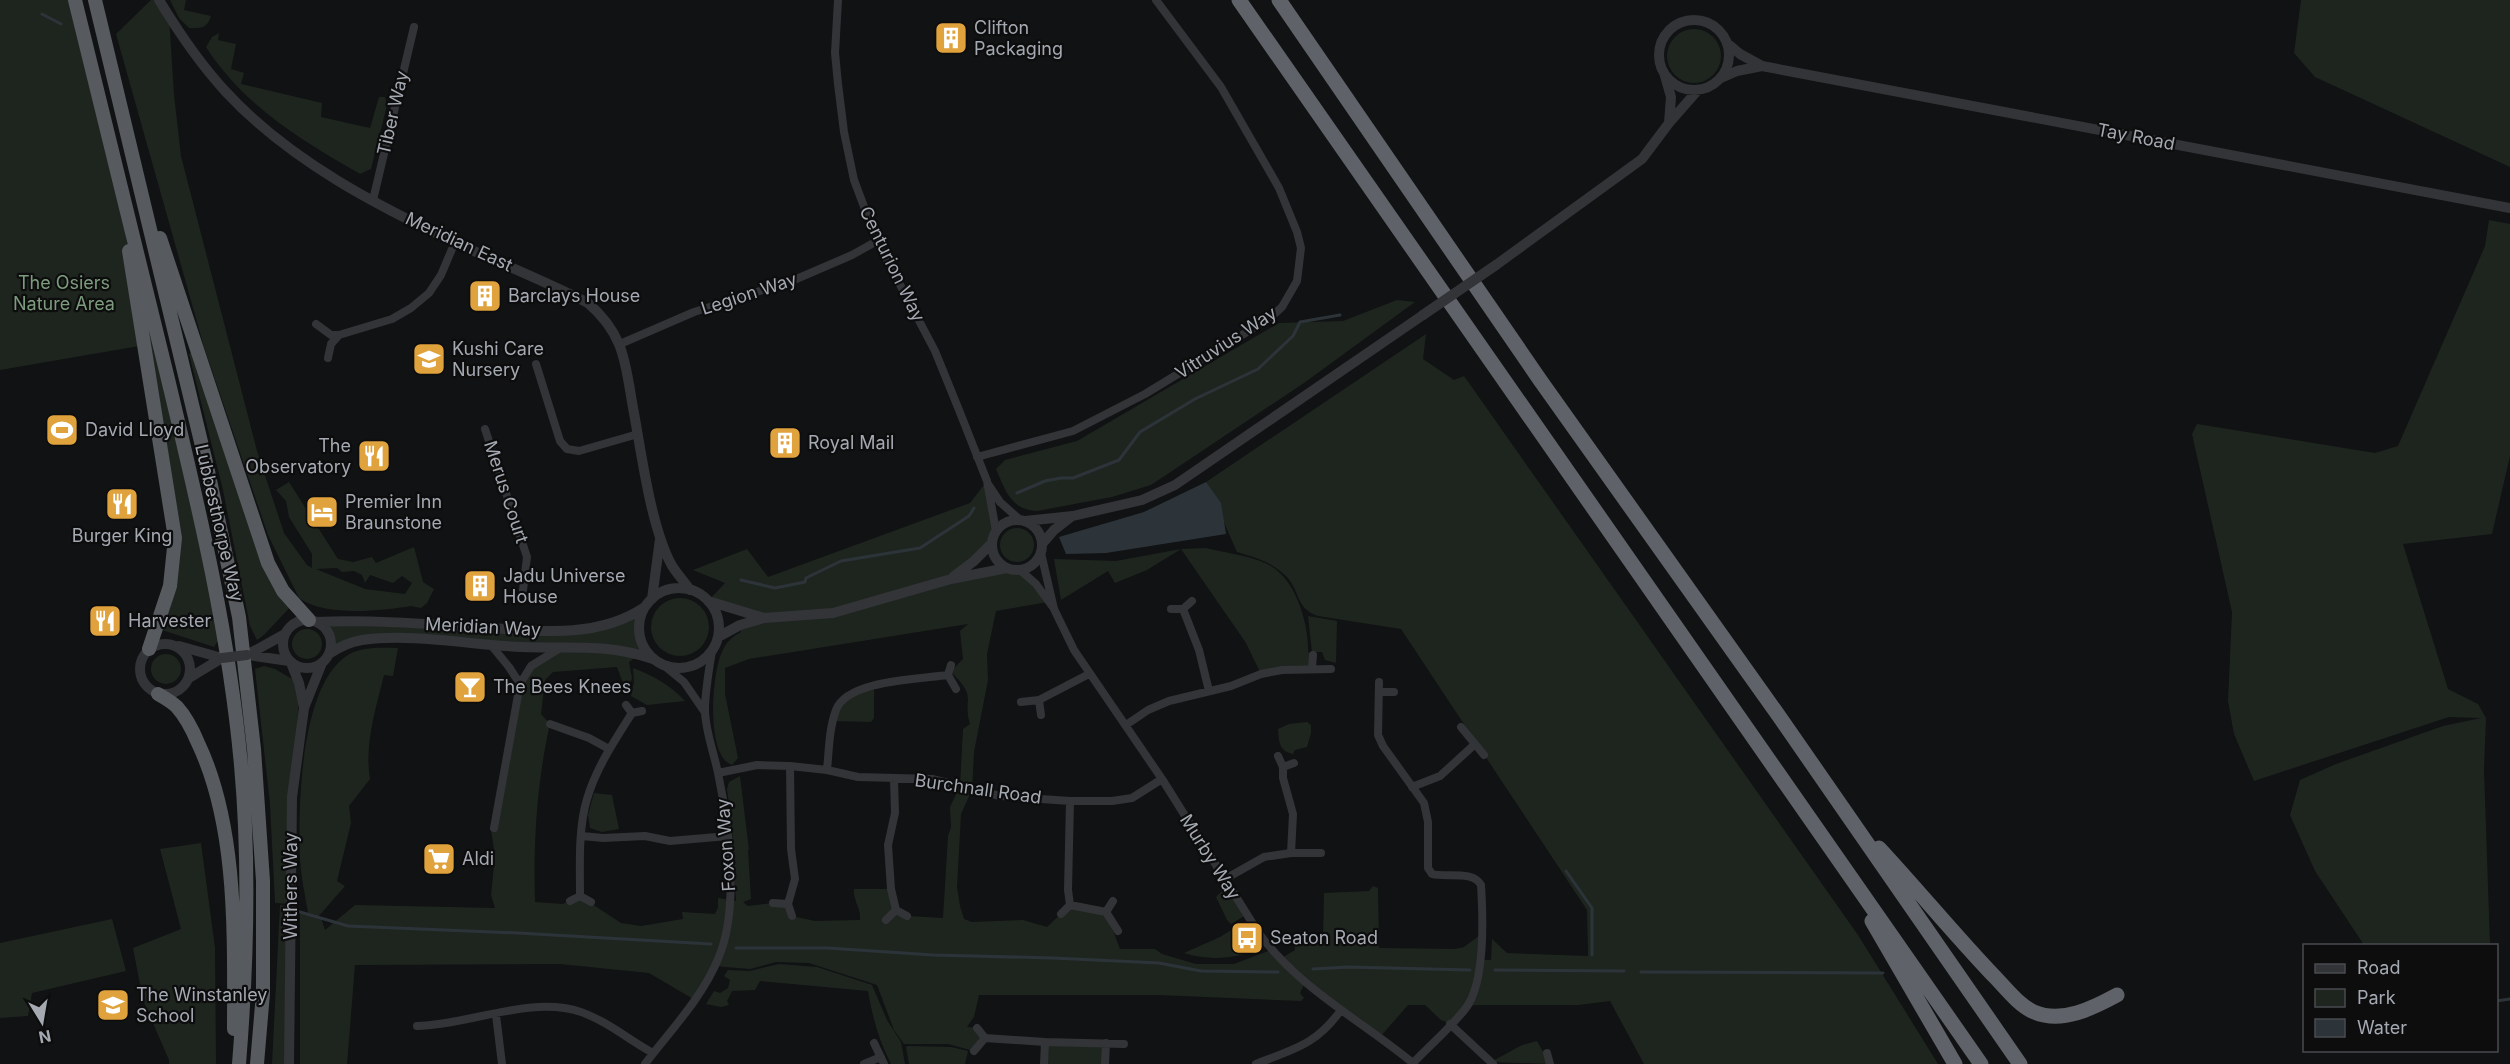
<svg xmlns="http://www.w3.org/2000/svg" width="2510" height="1064" viewBox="0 0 2510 1064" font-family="Inter,sans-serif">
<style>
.green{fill:#1e251f;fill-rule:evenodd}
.water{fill:#2c343a}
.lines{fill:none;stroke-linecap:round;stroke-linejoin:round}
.stream{stroke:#2c343a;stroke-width:3}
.minor{stroke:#333437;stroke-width:8}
.tertiary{stroke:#333437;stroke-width:10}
.trunk{stroke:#575a5f;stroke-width:14}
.motorway{stroke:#5f6268;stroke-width:15}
.tertiary-bridge{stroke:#333437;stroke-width:10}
.labels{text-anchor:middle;stroke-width:4.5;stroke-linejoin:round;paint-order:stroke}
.poi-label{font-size:18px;fill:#a4a9b2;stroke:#0d0d0e;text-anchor:start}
.street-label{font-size:18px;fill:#a4a9b2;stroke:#0d0d0e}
.park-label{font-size:18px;fill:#7d9c7d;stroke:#0d0d0e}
</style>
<rect width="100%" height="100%" fill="#111213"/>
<!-- green -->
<path class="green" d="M0 0H75L109 139 141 323 156 332 224 631 214 647 156 628 173 570 145 345 0 370Z
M151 0H159L169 16 174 95 181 156 257 451 284 533 307 565 312 568V554L289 517 286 501 276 490 289 482 338 559 353 562 372 557 376 563 414 547 423 582 434 589 427 603 421 608 411 606C379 611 326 617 299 598L268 535 204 347 116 34ZM337 568 342 572 354 571 362 575 365 583 370 575 393 583 402 576 412 583 405 594 365 589 316 569Z
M170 0H186L184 10 211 16C207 29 201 28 189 28L179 18Z
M2301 0H2510V167L2315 77 2294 53Z
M1667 56a27 27 0 1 1 54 0a27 27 0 1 1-54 0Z
M219 33 218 40 236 44 231 69 244 73 241 84 322 103 321 117 370 128 379 97H385L387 105 371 169 360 174C301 140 244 106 206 47L212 37Z
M2489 220 2510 224V456L2492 534 2403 544 2448 689 2478 704 2486 718 2484 770 2490 945H2364L2315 871 2290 815 2300 780 2336 764 2443 726 2481 718 2449 717 2254 781 2234 734 2228 701 2232 612 2192 434 2197 424 2375 453 2398 446 2485 246Z
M1397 300 1415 302 1304 383 1151 485 1112 497 1037 511C1011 510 1005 490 996 469L1005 460 1077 441 1279 323 1343 321Z
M1426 334 1423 359 1454 380 1464 376 1858 935 1938 1064H1644L1610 1001 1578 1005H1477L1467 1006 1450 1024 1441 1020 1425 1005H1408L1380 1037 1305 983 1300 993 1304 998 1301 1001 1158 995H979L974 1017 967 1027 977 1028 985 1038 974 1051 948 1044H904L894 1030 877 985 809 963 776 962 750 969 715 966 695 1000 649 973 560 964 355 965 347 1064H300V912L308 913C305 895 301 877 300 859 298 807 300 684 348 655 363 646 382 648 398 648L393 676 384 675C376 708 364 745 370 779L349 806 351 823 337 881 345 886 318 917 321 918 325 930 355 905 495 908 491 895 495 856 491 830 519 682 531 666 559 648 379 639 329 654 331 631 321 625 552 631 642 615 640 639 653 659 640 654 629 662 632 678 627 694 617 667 553 672 545 680 541 714 550 724C537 781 533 844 535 902L563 904 580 896 621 923 641 926 683 919 682 912 715 914 718 907V898L736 901 732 827 727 789 729 782 740 776 749 850H748L751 899 743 902 748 906 773 903 788 904 792 916 815 921 860 920C861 908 853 901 854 889H891L896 910 908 916 943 918 948 836 951 827 950 807 960 786 963 729 970 724C962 698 978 699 953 674L954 668 963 659 960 631 968 624 749 659 725 668V694L738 758 732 765C705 756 712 672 722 652 726 642 732 637 741 632L740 625 763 618 708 601 725 583 693 570 747 549 768 577 970 503 987 481 996 531 992 543 952 578 1007 568 1020 570 1048 602 996 611 987 654 988 680 974 752 972 790 961 814 957 887 960 906 964 919 972 922 1023 920 1047 927 1070 905 1106 912 1120 949H1155L1162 954 1196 964H1234L1271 950 1280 959 1295 950 1294 944 1323 938 1324 893 1369 891 1373 886 1378 888 1379 948 1455 949 1464 947 1480 935V960H1491L1492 939 1507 953 1588 956 1587 910 1401 629 1318 616C1296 609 1300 591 1287 577 1272 562 1257 558 1237 552L1206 482Z
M196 350 261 544 293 604 264 635 257 640 250 626 223 490 189 354Z
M1000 545a17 17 0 1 1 34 0a17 17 0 1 1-34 0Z
M1206 548C1225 553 1247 555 1265 563 1295 575 1309 623 1308 652L1313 655 1312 668 1261 674 1246 643 1181 549 1147 570 1115 583 1108 571 1061 600 1054 559 1116 561 1181 549Z
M651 627a29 29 0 1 1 58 0a29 29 0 1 1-58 0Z
M1308 616 1337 621 1336 663 1325 660 1322 652H1312Z
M292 644a15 15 0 1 1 30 0a15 15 0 1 1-30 0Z
M151 669a15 15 0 1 1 30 0a15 15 0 1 1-30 0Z
M264 666 275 669 299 683 291 904 275 903 270 804 255 669Z
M633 668C654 676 669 684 685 701L647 705 631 696 634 682Z
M874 686V718L871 722 833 721 840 703Z
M1307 722 1311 725V733L1307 747 1295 750 1293 754C1279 751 1279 742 1278 729L1289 724Z
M594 793 612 795 619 829 602 832 590 828 588 815Z
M201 843 215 948 216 1064H169V1060L143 1000 133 948 181 929 160 849Z
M1228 885 1246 915 1231 924 1227 920 1216 897Z
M280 905 288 906 286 1064H272Z
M112 919 126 971 32 993 28 1016 0 1018V943Z
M1239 925 1254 946 1250 953C1229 959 1205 960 1184 953L1220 937Z
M779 964 817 967 872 985 887 1020 901 1042 905 1064H891C879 1041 872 1016 868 991L760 981 755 990 732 991 727 1001 729 1005 721 1007 706 1004 714 991 720 993 728 988 730 980 724 976 728 970 750 971Z
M1537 1041 1550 1064 1491 1062 1522 1045Z
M1045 1042 1106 1043 1105 1064H1044Z
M908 1046 951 1047 968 1051 965 1064H909L906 1047Z"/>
<!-- water -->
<path class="water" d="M1206 482 1221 503 1226 534 1106 553 1066 554 1059 537 1144 512Z"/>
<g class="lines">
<!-- stream -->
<path class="stream" d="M42 14 61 24
M1017 493 1045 481 1061 478H1073L1119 460 1140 432 1195 399 1258 369 1293 336 1300 322 1340 315
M741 580 775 588 805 582 806 578 841 561 920 548 969 516 974 508
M1566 871 1592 908V955
M300 912 348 926 518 933 711 944
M736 948H828L933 955 1053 958 1159 963 1201 971 1278 972
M1313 969 1348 967 1470 970
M1495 970 1624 971
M1641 972 1883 973
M2496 1001 2510 999"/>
<!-- minor -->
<path class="minor" d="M838 0 835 53 838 84 844 132 854 180 877 241 935 351 959 410 987 481 996 531
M373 200 414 27
M316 324 331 335H339
M620 344 694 312 794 280 852 255 877 241
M328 358 331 344 339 335 392 319 411 308 429 293 441 275 455 242
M536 364 560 441 567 449 579 451 638 434
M485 429 527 557 523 590
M977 457 1073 431 1145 394 1270 318 1282 307 1297 281 1301 248 1297 232 1279 188 1221 87 1156 0
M988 484 1000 502 1019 519
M1041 553 1054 609 1074 650 1162 779 1258 932C1299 989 1361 1020 1414 1064
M1020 570 1036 584 1052 606
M1171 609H1183L1192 601
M1183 609 1199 650 1209 691
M491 645 509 667 520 684
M662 664 684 682 704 711
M951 665 948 675 956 689
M1312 668 1313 655
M1379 682 1378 735 1383 746 1424 803 1428 822V868L1432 874C1446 878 1473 870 1481 885 1483 917 1485 978 1468 1005 1457 1022 1428 1047 1413 1063
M1379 692H1394
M1039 700 1041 715
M1021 702 1039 700 1089 674
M626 705 632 713 642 711
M550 724 589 738 609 749
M1126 725 1148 710 1169 701 1231 686 1261 674 1282 670 1331 669
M1461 727 1484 755
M1278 756 1283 767 1294 763
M827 770C829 750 829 729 836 710 847 680 920 679 948 675
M718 773 757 765 790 766 827 770 858 777 932 779 1000 796 1070 801H1112L1132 798 1162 779
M894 779 895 813 888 845 891 889 896 910
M1412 787 1440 776 1474 745
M1070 801 1068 890 1070 905 1106 912
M494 828 520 684 531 666 560 648
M582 836 603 838 645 836 670 841 728 836
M1291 853H1321
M1225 879 1264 857 1291 853 1293 814 1283 778V767
M580 896C580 864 578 829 587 799 596 768 615 740 632 713
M570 901 580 896 591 902
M1113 901 1106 912 1118 931
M773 903 788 904 792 916
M788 904 795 879 791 849 790 766
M1061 914 1070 905
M886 920 896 910 907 916
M496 1015 502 1064
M1450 1024 1493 1064
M417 1026C470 1025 530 995 581 1012 607 1021 629 1040 653 1053
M985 1038 1045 1042 1124 1044
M874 1043 884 1064
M974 1051 985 1038 977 1028
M1547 1053 1550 1064
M645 1064C670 1031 702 998 718 959 740 909 729 825 718 773 714 753 705 730 705 710 705 691 709 670 712 651
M864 1064 881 1057
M1044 1064 1045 1042
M1105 1064 1106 1043
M1256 1064C1294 1049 1316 1045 1341 1010"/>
<!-- tertiary -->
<path class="tertiary" d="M159 0C179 33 200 64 226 92 290 161 379 207 463 246 504 265 547 282 588 303 627 337 625 366 634 413 642 457 651 526 671 564 676 573 684 581 690 590
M1659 55a35 35 0 1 1 70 0a35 35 0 1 1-70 0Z
M1727 43 1740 54 1762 66 2510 208
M1665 76 1671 97 1669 123
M1721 78 1737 71 1762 66
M1496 265 1642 159 1669 123 1698 90
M992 545a25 25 0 1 1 50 0a25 25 0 1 1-50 0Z
M1025 521 1073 516 1142 500 1175 485 1423 315
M1042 544 1054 530 1072 516
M953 577 974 561 992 543
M639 628a40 40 0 1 1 80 0a40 40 0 1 1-80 0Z
M652 599 660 539
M708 601 764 618
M283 644a24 24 0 1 1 48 0a24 24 0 1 1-48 0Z
M316 622C365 620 414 623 462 626 523 629 592 643 645 607
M718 637 740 625 764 618 833 613 951 579 1007 568
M140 669a25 25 0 1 1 50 0a25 25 0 1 1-50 0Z
M179 646 222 658
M329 654C339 647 349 642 362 640 413 633 471 645 522 647 570 649 606 643 653 659
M247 655 285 634
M248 655 289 661
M291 663 299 683 304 708
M189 678 222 658
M289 1064 292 797 304 708 322 663"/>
<!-- trunk -->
<path class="trunk" d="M75 0C106 125 136 250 167 375 198 505 229 632 241 765 250 864 247 965 239 1064
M95 0 208 471 239 617 254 749 263 881V993L257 1064
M160 238 268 563 283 591 309 620
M129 251 175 538 170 586 149 649
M158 694C165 698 172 702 177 707 186 717 193 731 198 743 238 827 234 937 234 1029"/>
<!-- motorway -->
<path class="motorway" d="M1239 0 1981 1064
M1279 0 1540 380 1781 719 2020 1064
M1879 848C1918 890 1954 934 1993 975 2005 987 2018 1005 2034 1012 2062 1024 2093 1008 2117 995
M1872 921 1955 1064"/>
<!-- tertiary-bridge -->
<path class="tertiary-bridge" d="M1423 315 1496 265
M222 658 247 655"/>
</g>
<!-- icons -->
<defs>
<g id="building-square" transform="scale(1.725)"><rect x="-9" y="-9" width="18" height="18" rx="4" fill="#e0a23c" stroke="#0d0d0e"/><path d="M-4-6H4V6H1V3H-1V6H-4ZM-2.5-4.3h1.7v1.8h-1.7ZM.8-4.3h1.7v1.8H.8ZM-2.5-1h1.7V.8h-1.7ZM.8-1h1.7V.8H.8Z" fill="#fff"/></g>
<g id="school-square" transform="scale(1.725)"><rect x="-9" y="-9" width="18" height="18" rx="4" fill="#e0a23c" stroke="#0d0d0e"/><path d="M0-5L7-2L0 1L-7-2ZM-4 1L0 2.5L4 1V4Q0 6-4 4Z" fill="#fff"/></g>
<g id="stadium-square" transform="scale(1.725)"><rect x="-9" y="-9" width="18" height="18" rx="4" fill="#e0a23c" stroke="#0d0d0e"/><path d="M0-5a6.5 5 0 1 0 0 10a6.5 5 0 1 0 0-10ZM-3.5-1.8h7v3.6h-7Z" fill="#fff"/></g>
<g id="restaurant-square" transform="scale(1.725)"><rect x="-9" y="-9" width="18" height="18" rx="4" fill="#e0a23c" stroke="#0d0d0e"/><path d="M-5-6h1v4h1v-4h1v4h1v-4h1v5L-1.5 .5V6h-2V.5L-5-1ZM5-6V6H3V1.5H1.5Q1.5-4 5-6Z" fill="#fff"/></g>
<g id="hotel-square" transform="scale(1.725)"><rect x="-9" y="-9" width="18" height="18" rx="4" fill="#e0a23c" stroke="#0d0d0e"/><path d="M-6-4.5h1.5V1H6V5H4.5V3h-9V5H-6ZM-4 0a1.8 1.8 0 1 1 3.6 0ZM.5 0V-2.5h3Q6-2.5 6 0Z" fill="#fff"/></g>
<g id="bar-square" transform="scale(1.725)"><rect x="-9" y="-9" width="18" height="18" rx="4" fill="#e0a23c" stroke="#0d0d0e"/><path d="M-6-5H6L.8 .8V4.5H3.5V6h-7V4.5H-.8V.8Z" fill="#fff"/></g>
<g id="supermarket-square" transform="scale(1.725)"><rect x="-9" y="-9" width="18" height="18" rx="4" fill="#e0a23c" stroke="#0d0d0e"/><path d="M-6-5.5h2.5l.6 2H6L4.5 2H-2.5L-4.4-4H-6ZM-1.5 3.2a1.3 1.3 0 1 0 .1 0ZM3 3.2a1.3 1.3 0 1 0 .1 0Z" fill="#fff"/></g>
<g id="bus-square" transform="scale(1.725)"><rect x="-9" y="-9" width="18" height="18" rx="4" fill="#e0a23c" stroke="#0d0d0e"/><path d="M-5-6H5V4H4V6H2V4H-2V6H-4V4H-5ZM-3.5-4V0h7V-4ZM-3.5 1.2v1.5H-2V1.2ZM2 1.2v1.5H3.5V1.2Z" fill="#fff"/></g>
</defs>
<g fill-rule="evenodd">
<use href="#building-square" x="951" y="38"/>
<use href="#building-square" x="485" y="296"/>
<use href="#school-square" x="429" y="359"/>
<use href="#stadium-square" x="62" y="430"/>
<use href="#building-square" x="785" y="443"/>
<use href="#restaurant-square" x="374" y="456"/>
<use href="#restaurant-square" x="122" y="504"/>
<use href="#hotel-square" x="322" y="512"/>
<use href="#building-square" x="480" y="586"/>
<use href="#restaurant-square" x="105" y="621"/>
<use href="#bar-square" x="470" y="687"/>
<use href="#supermarket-square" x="439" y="859"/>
<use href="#bus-square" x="1247" y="938"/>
<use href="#school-square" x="113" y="1005"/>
</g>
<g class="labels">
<!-- poi labels -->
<g class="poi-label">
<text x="974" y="34">Clifton<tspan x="974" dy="21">Packaging</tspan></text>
<text x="508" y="302">Barclays House</text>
<text x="452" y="355">Kushi Care<tspan x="452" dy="21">Nursery</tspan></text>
<text x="85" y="436">David Lloyd</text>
<text x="808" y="449">Royal Mail</text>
<text x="351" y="452" text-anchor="end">The<tspan x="351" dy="21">Observatory</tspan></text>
<text x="345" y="508">Premier Inn<tspan x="345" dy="21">Braunstone</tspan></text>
<text x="122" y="542" text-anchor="middle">Burger King</text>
<text x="503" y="582">Jadu Universe<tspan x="503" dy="21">House</tspan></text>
<text x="128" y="627">Harvester</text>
<text x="493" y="693">The Bees Knees</text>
<text x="462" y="865">Aldi</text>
<text x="1270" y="944">Seaton Road</text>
<text x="136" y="1001">The Winstanley<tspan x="136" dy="21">School</tspan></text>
</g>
<!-- street labels -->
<g class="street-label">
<text transform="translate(393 113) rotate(-77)" y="6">Tiber Way</text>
<text transform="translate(2136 137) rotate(11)" y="6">Tay Road</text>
<text transform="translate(459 242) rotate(25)" y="6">Meridian East</text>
<text transform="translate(892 264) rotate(64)" y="6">Centurion Way</text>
<text transform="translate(749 294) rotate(-18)" y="6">Legion Way</text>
<text transform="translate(1226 343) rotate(-33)" y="6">Vitruvius Way</text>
<text transform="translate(506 492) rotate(72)" y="6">Merus Court</text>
<text transform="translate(219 523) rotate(77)" y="6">Lubbesthorpe Way</text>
<text transform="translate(483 627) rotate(3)" y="6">Meridian Way</text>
<text transform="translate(978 789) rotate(8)" y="6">Burchnall Road</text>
<text transform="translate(726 845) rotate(-94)" y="6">Foxon Way</text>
<text transform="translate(1210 857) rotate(58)" y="6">Murby Way</text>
<text transform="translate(291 886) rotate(-90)" y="6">Withers Way</text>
</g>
<!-- park labels -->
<g class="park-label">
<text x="64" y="289">The Osiers<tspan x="64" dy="21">Nature Area</tspan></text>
</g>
</g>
<!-- legend -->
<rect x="2303" y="944" width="195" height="108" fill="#0d0d0e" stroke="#494b50" stroke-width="1.5"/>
<rect x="2315" y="964" width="30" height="9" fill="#333437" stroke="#494b50" stroke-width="1.5"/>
<text x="2357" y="974" font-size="18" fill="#a4a9b2">Road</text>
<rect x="2315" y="989" width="30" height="18" fill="#1e251f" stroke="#494b50" stroke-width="1.5"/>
<text x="2357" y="1004" font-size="18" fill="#a4a9b2">Park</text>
<rect x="2315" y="1019" width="30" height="18" fill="#2c343a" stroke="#494b50" stroke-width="1.5"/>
<text x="2357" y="1034" font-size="18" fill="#a4a9b2">Water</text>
<!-- north arrow -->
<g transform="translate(42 1022) rotate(169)" stroke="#0d0d0e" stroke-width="4.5" paint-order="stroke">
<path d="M0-4.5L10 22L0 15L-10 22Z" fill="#a4a9b2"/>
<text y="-9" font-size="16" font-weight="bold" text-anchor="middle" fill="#a4a9b2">N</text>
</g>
</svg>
